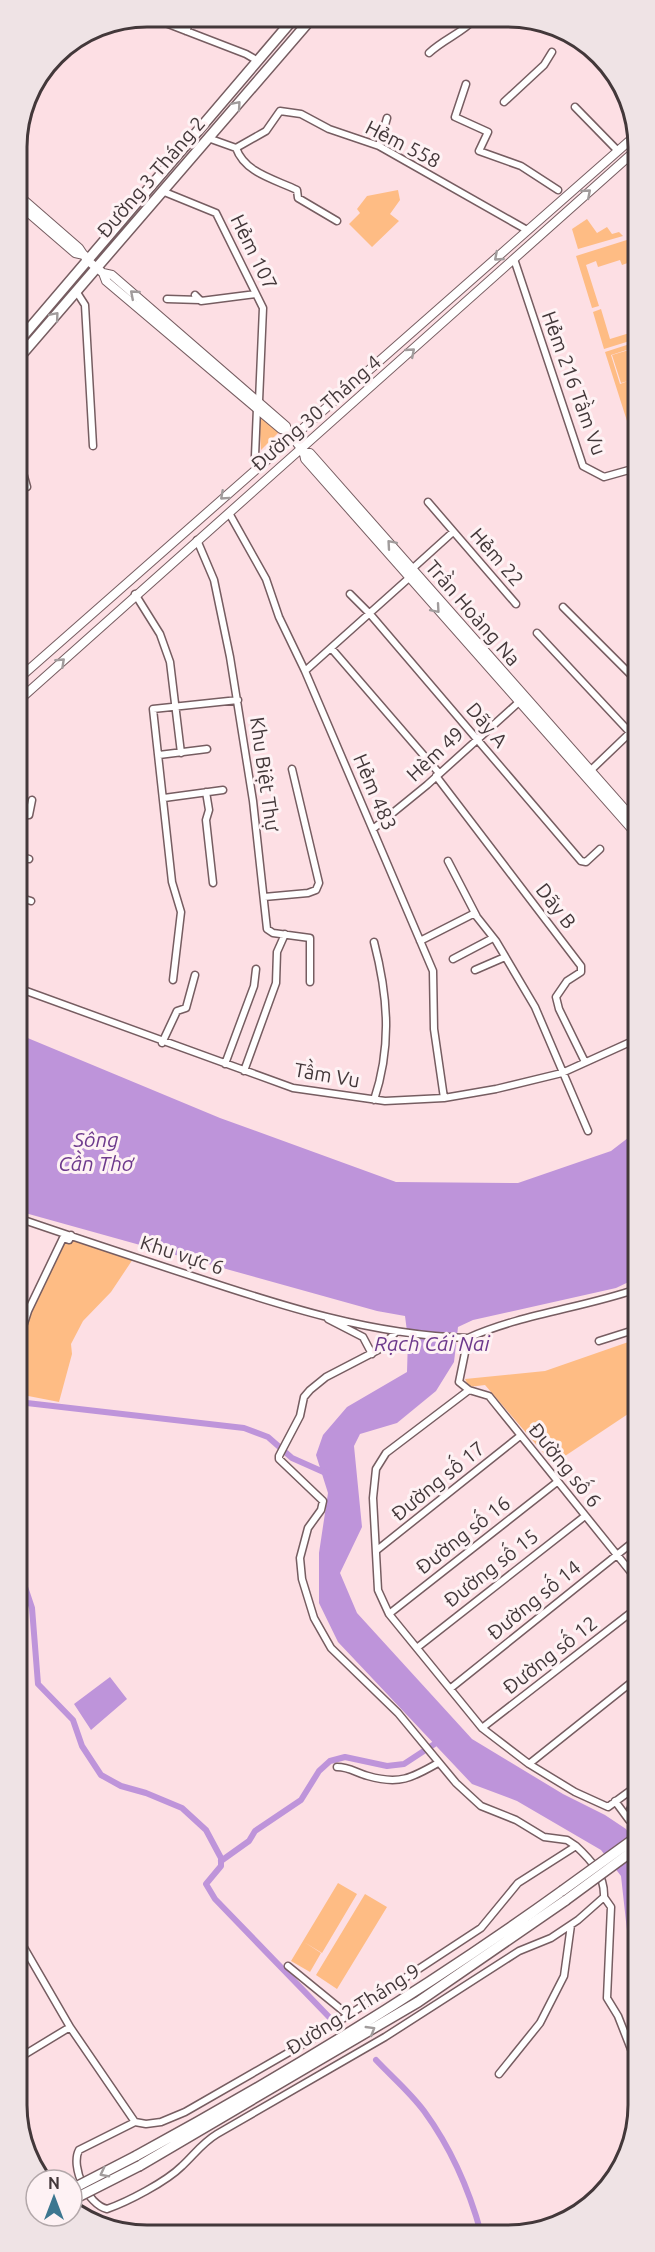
<svg xmlns="http://www.w3.org/2000/svg" width="655" height="2252" viewBox="0 0 655 2252" font-family="Ubuntu,sans-serif">
<style>
.green{fill:#febc84}
.water{fill:#be94da}
.lines{fill:none;stroke-linecap:round;stroke-linejoin:round}
.canal{stroke:#be94da;stroke-width:6}
.minor-casing{stroke:#765d61;stroke-width:9}
.major-casing{stroke:#765d61;stroke-width:10}
.highway-casing{stroke:#765d61;stroke-width:12}
.minor{stroke:#fff;stroke-width:6}
.major{stroke:#fff;stroke-width:8}
.highway{stroke:#fff;stroke-width:9}
.highway-bridge-casing{stroke:#765d61;stroke-width:12;stroke-linecap:butt}
.highway-bridge{stroke:#fff;stroke-width:9}
.oneway{stroke:#a19c9c}
.labels{text-anchor:middle;stroke-width:6;stroke-linejoin:round;paint-order:stroke}
.street-label{font-size:20px;fill:#43383a;stroke:#fef2f4}
.water-label{font-size:21px;font-style:italic;fill:#6d398c;stroke:#fef2f4}
.rim{fill:none;stroke:#43383a;stroke-width:3}
</style>
<rect width="100%" height="100%" fill="#fddfe4"/>
<!-- green -->
<path class="green" d="M398 190 400 200 390 214 399 221 372 247 349 224 360 213 357 209 367 196Z
M587 219 597 233 607 227 612 234 619 232 623 236 578 249 572 229Z
M630 239 636 260 622 265 620 260 598 267 596 261 586 265 599 306 592 308 576 256Z
M601 309 610 339 636 331V339L604 349 593 312Z
M636 342V359L633 348 611 355 620 384 628 381 621 383 612 355 632 349C640 375 635 396 627 421L605 352Z
M262 416 279 432 261 450 259 417Z
M62 1235 133 1259 111 1292 83 1321 71 1344 72 1354 59 1402 18 1394V1337Z
M637 1339V1408L553 1464 485 1385 469 1387 465 1379 545 1371Z
M338 1883 357 1894 322 1953 304 1942 321 1953 310 1972 291 1961Z
M365 1894 387 1907 337 1989 316 1975Z"/>
<!-- water -->
<path class="water" d="M18 1034 220 1118 396 1182 518 1183 611 1151 637 1131V1278L616 1288 473 1320 458 1327 454 1362 436 1391 397 1423 360 1434 354 1446 362 1527 340 1573 357 1613 472 1739 563 1794 605 1815 626 1829 638 1849V2007L632 1976 621 1876 601 1850 517 1801 472 1784 338 1642 319 1603V1553L328 1493 316 1455 323 1435 347 1407 407 1372 408 1339 405 1316 377 1311 18 1211Z
M110 1677 127 1699 91 1730 74 1704Z"/>
<g class="lines">
<!-- canal -->
<path class="canal" d="M18 1402 244 1428 268 1437 292 1458 328 1474
M18 1566 32 1608 38 1684 73 1720 82 1746 101 1775 121 1786 146 1793 182 1808 206 1830 221 1858V1866L206 1884 215 1899 332 2020
M221 1861 249 1841 255 1831 301 1800 319 1771 330 1761 345 1757 387 1766 404 1764 439 1741
M376 2060C391 2076 410 2092 424 2111 451 2148 469 2189 481 2233"/>
<!-- minor casing -->
<g class="minor-casing">
<path id="minor" d="M150 17 246 54 258 61
M186 31 192 17
M429 53C444 39 462 33 475 19
M466 84 455 117 488 132 479 151 521 166 558 190
M504 102 544 65 552 52
M575 107 618 151
M208 138 236 148C245 173 274 179 297 190L298 198 337 221
M379 146 387 118
M236 148 266 131 280 111 301 114 329 129 379 146 527 230
M162 191 216 213 263 308 259 401
M514 259 583 466 604 477 636 468
M76 291 85 305 93 446
M195 295 201 301 256 294
M167 299 200 300
M257 408 255 456 261 463
M17 451 27 487
M428 502 516 604
M229 513 266 579 279 617 305 671 433 971 434 1029 444 1098
M197 540 214 580 230 657 253 801 267 929 273 933 310 938V982
M412 569 453 532
M135 594 160 634 170 662 181 753
M350 594 370 614 581 861 586 862 600 849
M563 607 637 681
M537 633 637 740
M331 648 439 773
M305 671 409 578
M159 755 207 749
M590 771 637 726
M436 776 581 966V972L567 981 556 997 559 1009 585 1062
M206 792 209 810 206 820 213 883
M164 798 223 790
M18 816 29 815 32 800
M373 829 427 785 519 702
M18 856 29 859
M448 861 477 917 496 941 535 1007 588 1131
M18 897 31 901
M264 897 308 893 316 890 319 883 292 769
M420 941 475 913
M374 942C388 996 392 1046 374 1100
M453 959 493 938
M475 970 505 957
M173 980 181 912 172 882 153 709 238 700
M18 988 293 1088 385 1101 444 1098 496 1089 562 1073 637 1039
M162 1043 177 1011 186 1008 195 975
M225 1064 254 986 256 969
M244 1071 276 983 277 952 285 934
M18 1218C76 1238 134 1257 192 1276 282 1306 372 1335 468 1338
M637 1289C582 1308 522 1314 468 1338L459 1382 469 1390 489 1396 638 1581
M328 1319 363 1337 372 1354
M395 1333 378 1350 326 1377 310 1390 304 1397 300 1416 279 1456V1459L323 1501 321 1510 308 1528 300 1558 302 1579 314 1618 331 1648 398 1713 456 1783 481 1806 516 1820 544 1837 567 1840 576 1846 518 1883 481 1928 312 2039 185 2112 161 2122 146 2124 135 2122 79 2150C70 2167 88 2205 107 2209 127 2202 166 2182 182 2166 194 2155 202 2143 217 2134L385 2037 519 1951 551 1938 578 1920 604 1897C605 1875 591 1860 576 1846
M599 1341 637 1329
M18 1342 28 1311 63 1238 69 1240 71 1235
M469 1390 386 1453 376 1469 373 1498 378 1590 389 1614 482 1728 529 1764 575 1792 608 1807 638 1785
M377 1550 520 1436
M389 1614 557 1482
M418 1647 585 1516
M451 1688 638 1538
M482 1728 638 1607
M529 1764 638 1677
M337 1767C350 1767 356 1773 368 1776 399 1785 412 1778 438 1763
M638 1797C625 1809 629 1822 638 1836
M615 1801 629 1820
M604 1897 611 1907 607 1998 618 2016 638 2067
M19 1939 70 2027 19 2058
M288 1966 348 2015
M70 2027 135 2122
M499 2074 540 2023 564 1976 571 1925"/>
</g>
<!-- major casing -->
<g class="major-casing">
<path id="major" d="M17 194 79 248 87 260 103 273 112 275 286 426C288 438 304 445 305 459L637 835
M17 203 75 253 84 255
M103 273 106 281 281 429 286 430
M304 453H310L637 823
M17 680 636 135
M17 702 636 150"/>
</g>
<!-- highway casing -->
<g class="highway-casing">
<path id="highway" d="M17 343 295 17
M17 360 312 18
M136 2156C283 2076 426 1989 562 1891
M139 2166 418 2002 566 1900"/>
</g>
<!-- minor -->
<use href="#minor" class="minor"/>
<!-- major -->
<use href="#major" class="major"/>
<!-- highway -->
<use href="#highway" class="highway"/>
<!-- highway-bridge casing -->
<g class="highway-bridge-casing">
<path id="highway-bridge" d="M562 1891 638 1836
M566 1900 638 1847
M72 2189 136 2156
M72 2200 139 2166"/>
</g>
<!-- highway-bridge -->
<use href="#highway-bridge" class="highway-bridge"/>
</g>
<!-- one-way arrows -->
<defs><path id="oneway-chevron" d="M-2-3.5L2.5 0L-2 3.5" fill="none" stroke-width="1.6" stroke-linecap="round" stroke-linejoin="round" transform="scale(1.5)"/></defs>
<g class="oneway">
<use href="#oneway-chevron" transform="translate(237 105) rotate(-49)"/>
<use href="#oneway-chevron" transform="translate(587 193) rotate(-41)"/>
<use href="#oneway-chevron" transform="translate(498 257) rotate(139)"/>
<use href="#oneway-chevron" transform="translate(134 294) rotate(-139)"/>
<use href="#oneway-chevron" transform="translate(55 316) rotate(-50)"/>
<use href="#oneway-chevron" transform="translate(411 352) rotate(-41)"/>
<use href="#oneway-chevron" transform="translate(224 496) rotate(138)"/>
<use href="#oneway-chevron" transform="translate(391 544) rotate(-131)"/>
<use href="#oneway-chevron" transform="translate(436 609) rotate(49)"/>
<use href="#oneway-chevron" transform="translate(61 662) rotate(-43)"/>
<use href="#oneway-chevron" transform="translate(371 2030) rotate(-31)"/>
<use href="#oneway-chevron" transform="translate(104 2173) rotate(153)"/>
</g>
<g class="labels">
<!-- street labels -->
<g class="street-label">
<text transform="translate(403 144) rotate(27)" y="7">Hẻm 558</text>
<text transform="translate(151 177) rotate(-49)" y="7">Đường 3 Tháng 2</text>
<text transform="translate(254 252) rotate(64)" y="7">Hẻm 107</text>
<text transform="translate(574 383) rotate(70)" y="7">Hẻm 216 Tầm Vu</text>
<text transform="translate(316 413) rotate(-41)" y="7">Đường 30 Tháng 4</text>
<text transform="translate(497 557) rotate(49)" y="7">Hẻm 22</text>
<text transform="translate(473 613) rotate(49)" y="7">Trần Hoàng Na</text>
<text transform="translate(487 725) rotate(50)" y="7">Dãy A</text>
<text transform="translate(435 754) rotate(-43)" y="7">Hèm 49</text>
<text transform="translate(265 774) rotate(82)" y="7">Khu Biệt Thự</text>
<text transform="translate(375 792) rotate(67)" y="7">Hẻm 483</text>
<text transform="translate(556 906) rotate(52)" y="7">Dãy B</text>
<text transform="translate(327 1075) rotate(10)" y="7">Tầm Vu</text>
<text transform="translate(182 1255) rotate(18)" y="7">Khu vực 6</text>
<text transform="translate(565 1465) rotate(51)" y="7">Đường số 6</text>
<text transform="translate(438 1481) rotate(-39)" y="7">Đường số 17</text>
<text transform="translate(463 1535) rotate(-38)" y="7">Đường số 16</text>
<text transform="translate(491 1568) rotate(-38)" y="7">Đường số 15</text>
<text transform="translate(534 1600) rotate(-39)" y="7">Đường số 14</text>
<text transform="translate(550 1655) rotate(-38)" y="7">Đường số 12</text>
<text transform="translate(353 2009) rotate(-32)" y="7">Đường 2 Tháng 9</text>
</g>
<!-- water labels -->
<g class="water-label">
<text x="96" y="1147">Sông<tspan x="96" dy="24">Cần Thơ</tspan></text>
<text x="432" y="1351">Rạch Cái Nai</text>
</g>
</g>
<!-- crop -->
<path d="M0 0H655V2252H0ZM147 27H508A120 120 0 0 1 628 147V2105A120 120 0 0 1 508 2225H147A120 120 0 0 1 27 2105V147A120 120 0 0 1 147 27Z" fill="#efe3e5" fill-rule="evenodd"/>
<path class="rim" d="M147 27H508A120 120 0 0 1 628 147V2105A120 120 0 0 1 508 2225H147A120 120 0 0 1 27 2105V147A120 120 0 0 1 147 27Z"/>
<!-- north arrow -->
<g transform="translate(54 2198)"><circle r="28" fill="#fef2f4" stroke="#b3a8aa" stroke-width="1.5"/>
<path d="M0-4.5L10 22L0 15L-10 22Z" fill="#3d7790"/>
<text y="-9" font-size="16" font-weight="bold" text-anchor="middle" fill="#43383a">N</text>
</g>
</svg>
